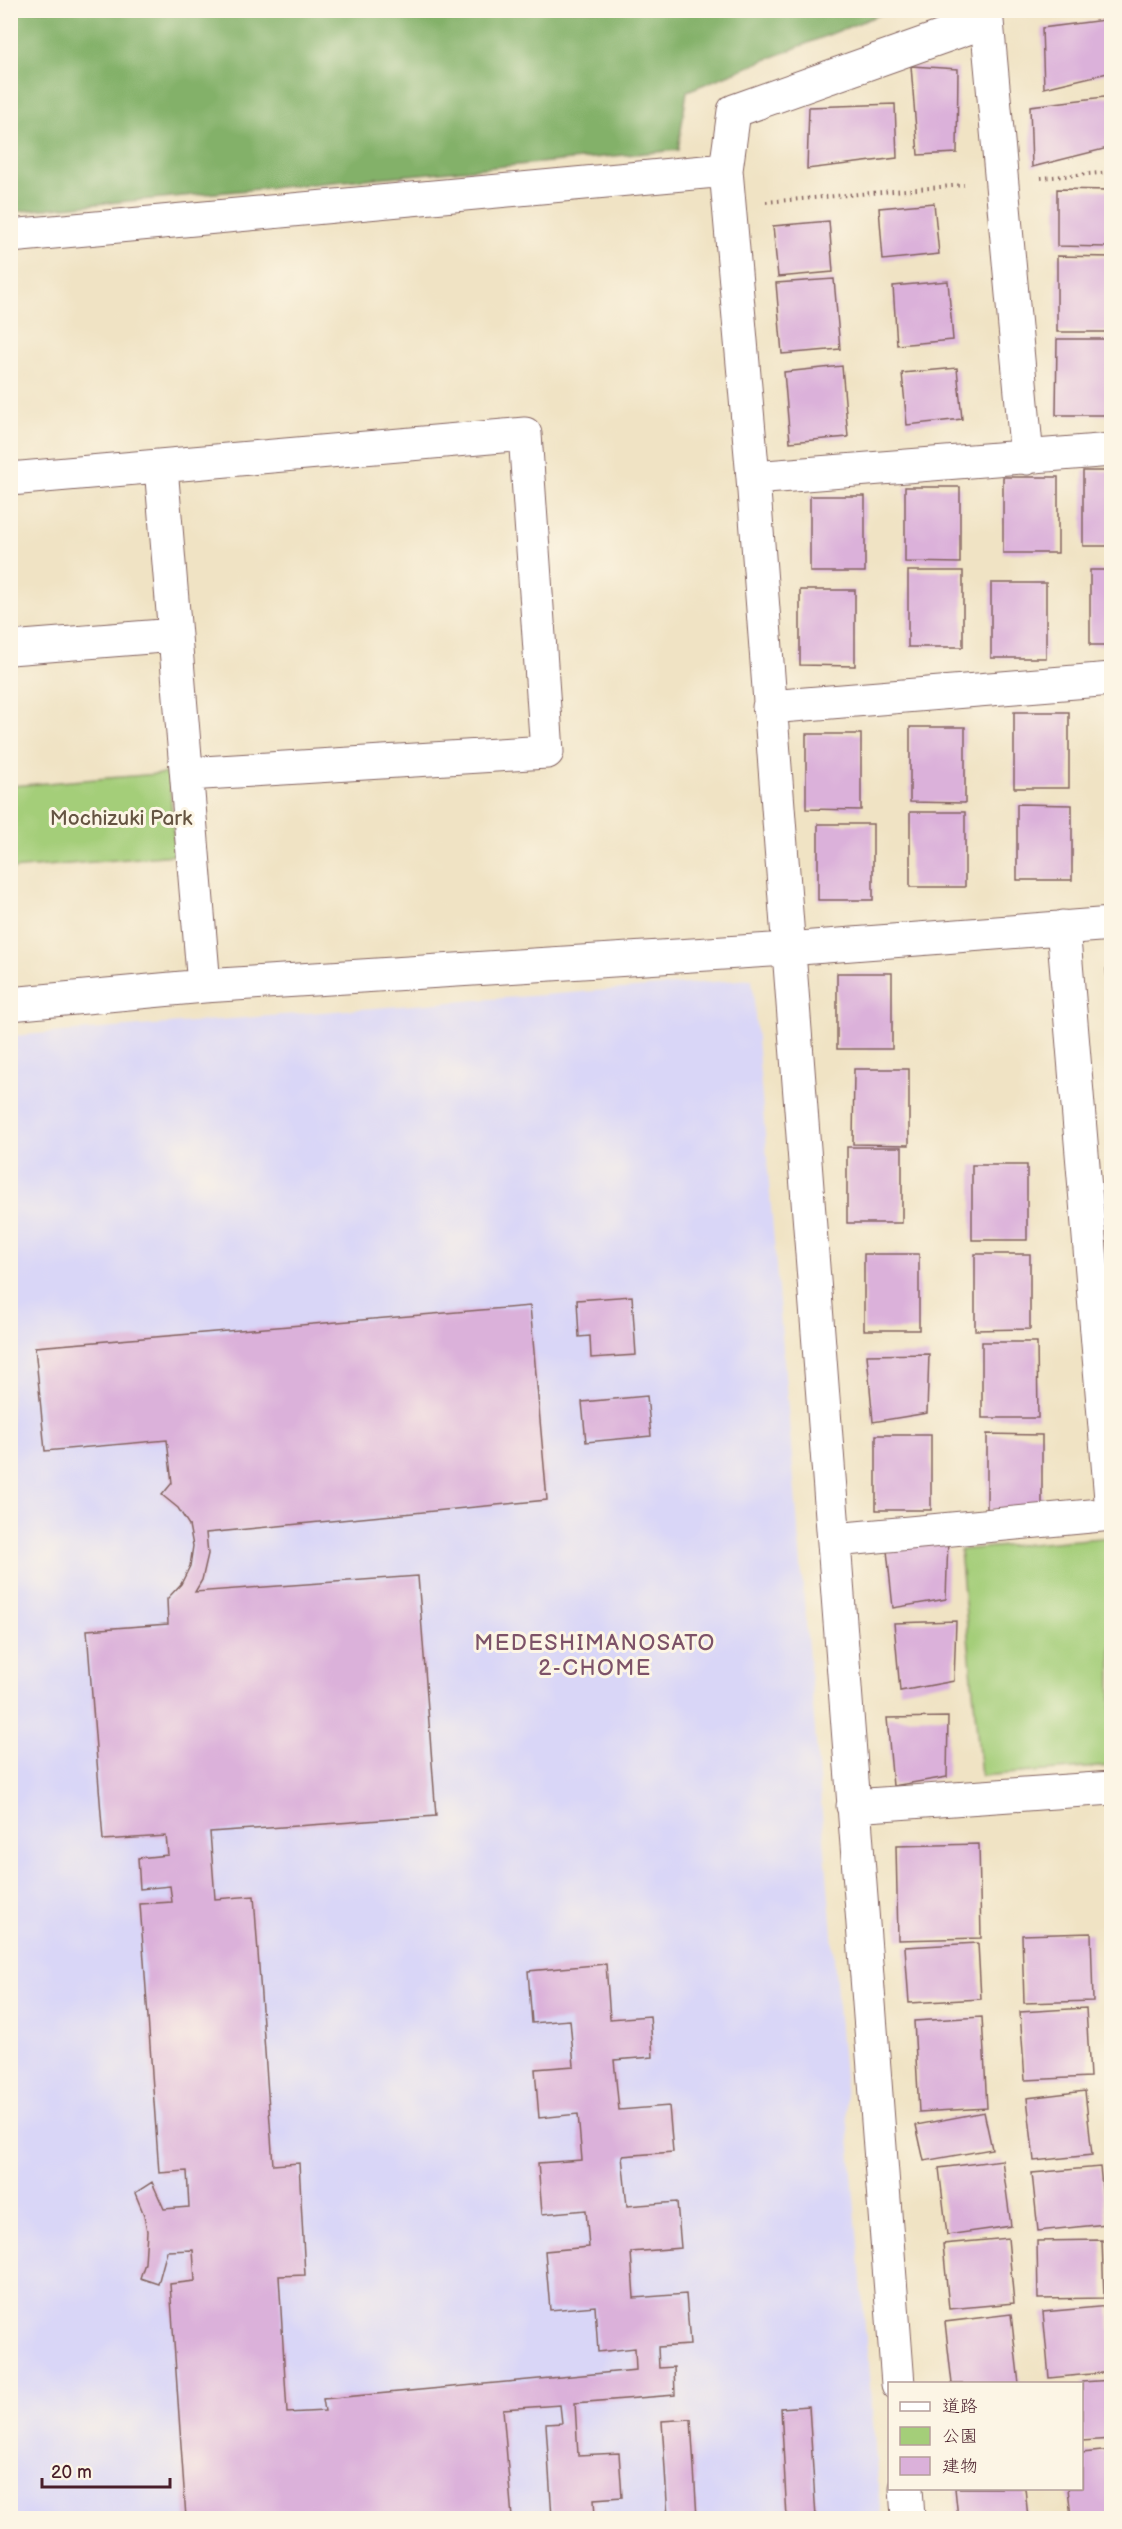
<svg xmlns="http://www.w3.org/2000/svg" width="1122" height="2529" viewBox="0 0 1122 2529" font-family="'Balsamiq Sans','Klee One',sans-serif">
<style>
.built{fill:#d9d6f7}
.green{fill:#a4ce79;stroke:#777652;stroke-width:1.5}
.forest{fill:#83b169;stroke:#66684a;stroke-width:1.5}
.building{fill:#dbb1da}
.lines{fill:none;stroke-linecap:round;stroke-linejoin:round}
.street-casing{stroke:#846461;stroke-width:35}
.path{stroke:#846461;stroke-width:4;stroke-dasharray:1.5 4.5;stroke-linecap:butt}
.street{stroke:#fff;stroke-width:33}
.labels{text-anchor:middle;stroke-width:6;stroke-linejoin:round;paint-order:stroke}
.park-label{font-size:21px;fill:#655442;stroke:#fcf5e5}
.neighbourhood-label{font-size:22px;letter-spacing:1.5px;fill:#7d5268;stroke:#fcf5e5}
</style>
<rect width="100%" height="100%" fill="#fcf5e5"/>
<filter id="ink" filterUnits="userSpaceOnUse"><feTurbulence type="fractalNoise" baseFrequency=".0167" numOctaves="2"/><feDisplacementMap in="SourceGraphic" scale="12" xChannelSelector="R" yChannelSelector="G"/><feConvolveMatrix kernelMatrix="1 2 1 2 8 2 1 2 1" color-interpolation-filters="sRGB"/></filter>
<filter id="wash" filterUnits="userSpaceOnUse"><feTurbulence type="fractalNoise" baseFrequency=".008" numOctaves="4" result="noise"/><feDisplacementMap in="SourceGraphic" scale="24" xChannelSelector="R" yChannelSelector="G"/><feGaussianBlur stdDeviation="1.35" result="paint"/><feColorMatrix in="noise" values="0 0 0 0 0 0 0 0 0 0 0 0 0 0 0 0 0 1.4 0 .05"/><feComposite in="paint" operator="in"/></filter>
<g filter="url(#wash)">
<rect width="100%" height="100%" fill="#f0e3c4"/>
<!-- built -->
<path class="built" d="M752 979 881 2518H11V1036Z"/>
<!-- green -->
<path class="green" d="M169 773 175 855 11 869V786Z
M1111 1537V1766L981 1776 960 1550Z"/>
<!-- forest -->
<path class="forest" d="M11 10H889V11L687 91 678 150 11 212Z"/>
<g id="blocks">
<!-- building -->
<path class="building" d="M1112 19V72L1044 88 1042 28Z
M911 66 958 69 957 153 918 155Z
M1112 96V147L1032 167 1030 106Z
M895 104 897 158 807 169 809 107Z
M1057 189 1109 190 1108 247 1057 246Z
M934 203 939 254 883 260 879 208Z
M829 221 833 272 778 277 773 226Z
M1057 256 1112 257V332H1057Z
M834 279 840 349 782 354 776 283Z
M948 281 953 340 897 345 893 286Z
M1057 339H1112V415H1056Z
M842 366 848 437 790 442 784 372Z
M957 368 962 419 907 425 902 373Z
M1083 471H1112V546H1083Z
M1003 477H1058V553H1003Z
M905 487H960V563L905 562Z
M810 496H865V572H810Z
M1090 570H1112V645H1090Z
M908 571H963V647H908Z
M991 583H1046V658H991Z
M800 590H855V666L800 665Z
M1014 712H1069V788H1014Z
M910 727H965V803L910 802Z
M806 734H861V810L806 809Z
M1017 804 1072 805V880H1017Z
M910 812H965V887H910Z
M818 824H873V900H818Z
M1106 969H1112V1013H1110Z
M837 973H892V1049H837Z
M854 1069H909V1145L853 1144Z
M847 1147H902V1223H847Z
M972 1165H1027V1240H972Z
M864 1254H919V1330H864Z
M975 1254H1030V1329L975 1330Z
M632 1296 636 1355 591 1358 590 1336 579 1337 577 1300Z
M530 1306 547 1500 206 1533 208 1554 202 1580 195 1592 418 1576 436 1816 210 1832 215 1899 254 1896 273 2165 299 2163 305 2275 279 2276 287 2413 325 2411 323 2399 636 2370 635 2348 598 2352 595 2306 550 2310 545 2251 589 2247 586 2210 542 2214 538 2163 582 2160 578 2114 539 2118 535 2069 574 2066 570 2020 532 2023 528 1971 606 1964 610 2019 650 2016 653 2057 614 2060 619 2110 669 2106 673 2152 622 2156 627 2206 677 2202 681 2248 631 2252 634 2298 686 2294 690 2345 658 2347 659 2368 674 2367 675 2395 575 2403 578 2455 619 2453 622 2497 594 2499 595 2518H552L546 2424 562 2423 560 2405 503 2409 512 2518H186L170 2284 195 2281 193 2250 167 2251 158 2284 140 2278 145 2263 147 2231 144 2215 135 2193 152 2182 164 2209 189 2207 187 2171 159 2173 140 1904 172 1902 170 1886 140 1889 138 1858 168 1855 166 1836 103 1840 87 1630 168 1624 167 1599 181 1584 190 1566 193 1546 189 1525 178 1508 162 1495 172 1483 167 1440 45 1451 35 1347Z
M982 1342H1037L1038 1418H982Z
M929 1354 927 1413 873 1422 867 1355Z
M647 1396 651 1436 586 1442 582 1402Z
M987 1434 1042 1435V1510H987Z
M876 1435H931V1510H876Z
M948 1539 946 1599 893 1608 886 1541Z
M956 1621 954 1681 900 1691 894 1623Z
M948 1717 947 1777 893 1786 887 1718Z
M979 1844 981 1938 898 1940 896 1846Z
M1091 1933 1093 2001 1024 2003 1022 1935Z
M978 1943 981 1999 909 2003 905 1947Z
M1086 2008 1090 2077 1025 2080 1020 2012Z
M982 2017 987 2108 919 2112 914 2021Z
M1085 2091 1092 2155 1034 2161 1027 2098Z
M984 2112 992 2149 924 2161 916 2125Z
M1002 2160 1011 2226 947 2235 939 2168Z
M1100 2167 1106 2224 1038 2231 1032 2173Z
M1008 2238 1014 2303 949 2309 943 2244Z
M1102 2240 1104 2298 1038 2299 1037 2241Z
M1109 2306 1112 2372 1049 2378 1043 2312Z
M1011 2314 1019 2384H952L945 2322Z
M1112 2380V2439L1082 2441V2382Z
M809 2406 816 2518H787L781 2408Z
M691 2419 697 2518H668L662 2421Z
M1112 2450V2517L1071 2518 1068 2488H1082V2453Z
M955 2488H1025L1028 2518H958Z"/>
</g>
</g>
<g filter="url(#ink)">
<use href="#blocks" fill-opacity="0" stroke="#846461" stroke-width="1.5"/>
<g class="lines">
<!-- street casing -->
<g class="street-casing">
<path id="street" d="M726 170 753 478 898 2384
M10 236 726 170 734 111 987 21 1027 458
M161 467 204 986
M753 478 1112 450
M10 479 525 434 547 752 187 774
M10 648 175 635
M769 707 1112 679
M1063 927 1112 1511
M10 1004 204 986 787 949 1112 924
M835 1540 1112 1514
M853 1806 1112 1788
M906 2488 908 2518"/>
</g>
<!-- path -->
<path class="path" d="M1041 178 1112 172
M766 202 964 185"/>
<!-- street -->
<use href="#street" class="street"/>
</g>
</g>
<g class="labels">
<!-- park labels -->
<g class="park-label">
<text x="121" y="825">Mochizuki Park</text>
</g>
<!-- neighbourhood labels -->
<g class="neighbourhood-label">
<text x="595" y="1650">MEDESHIMANOSATO<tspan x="595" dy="25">2-CHOME</tspan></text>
</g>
</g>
<!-- margin -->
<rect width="1122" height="2529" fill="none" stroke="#fcf5e5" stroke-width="36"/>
<!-- legend -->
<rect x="888" y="2382" width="195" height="108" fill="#fcf5e5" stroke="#b59f9b" stroke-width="1.5"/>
<rect x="900" y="2402" width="30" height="9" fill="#ffffff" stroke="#b59f9b" stroke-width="1.5"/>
<text x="942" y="2412" font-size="18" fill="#4a1f2b">道路</text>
<rect x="900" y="2427" width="30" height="18" fill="#a4ce79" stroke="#b59f9b" stroke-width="1.5"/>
<text x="942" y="2442" font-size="18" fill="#4a1f2b">公園</text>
<rect x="900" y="2457" width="30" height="18" fill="#dbb1da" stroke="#b59f9b" stroke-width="1.5"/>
<text x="942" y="2472" font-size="18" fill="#4a1f2b">建物</text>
<!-- scale -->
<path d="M42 2478v9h128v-9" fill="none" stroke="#4a1f2b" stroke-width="3"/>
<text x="51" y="2478" font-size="18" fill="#4a1f2b" stroke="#fcf5e5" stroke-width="4.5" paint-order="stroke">20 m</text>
</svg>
